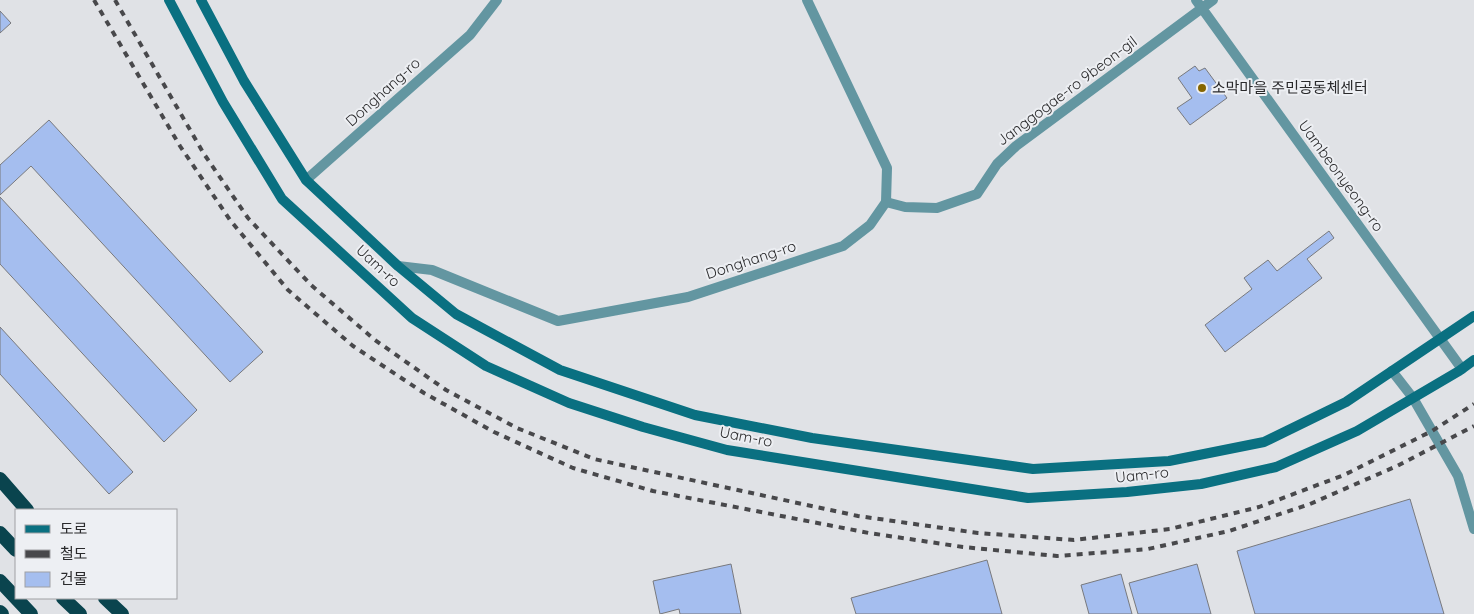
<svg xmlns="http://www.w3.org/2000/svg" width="1474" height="614" viewBox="0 0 1474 614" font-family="Quicksand,'Noto Sans KR',sans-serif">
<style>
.building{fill:#a5beef;stroke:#78797d}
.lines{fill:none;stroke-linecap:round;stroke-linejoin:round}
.service{stroke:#6396a1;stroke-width:10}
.minor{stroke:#6396a1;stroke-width:10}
.tertiary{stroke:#6396a1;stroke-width:10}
.secondary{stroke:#0a7081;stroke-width:10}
.trunk{stroke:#0a444e;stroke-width:14}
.rail{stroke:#48484b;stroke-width:4;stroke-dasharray:6 6;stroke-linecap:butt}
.poi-dot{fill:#866600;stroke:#edeff3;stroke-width:2}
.labels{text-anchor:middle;stroke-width:4;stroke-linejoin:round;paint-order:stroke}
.poi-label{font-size:15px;fill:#2a2a2c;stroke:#edeff3;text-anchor:start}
.street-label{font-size:15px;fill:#2a2a2c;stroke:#edeff3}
</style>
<rect width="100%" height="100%" fill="#e0e2e6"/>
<!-- building -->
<path class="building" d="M0 11 11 23 0 33Z
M1195 66 1199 71 1205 68 1227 98 1190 125 1177 108 1192 98 1178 78Z
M49 120 263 352 230 382 31 166 0 195V165Z
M0 197 197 410 164 442 0 264Z
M1329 231 1334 238 1307 259 1322 278 1225 352 1205 325 1252 289 1244 278 1268 260 1277 271Z
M0 327 133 472 109 494 0 374Z
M1410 499 1444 614H1255L1237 551Z
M987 560 1002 614H856L851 598Z
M731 564 741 614H680L679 609 660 614 653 581Z
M1197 564 1211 614H1138L1129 583Z
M1121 574 1132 614H1089L1081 585Z"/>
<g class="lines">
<!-- service -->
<path class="service" d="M1392 371 1413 398 1458 476 1474 529"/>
<!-- minor -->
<path class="minor" d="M1196 0 1462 369
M306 180 470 35 497 0
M886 202 905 207 937 208 977 194 997 164 1016 146 1213 0"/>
<!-- tertiary -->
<path class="tertiary" d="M398 266 432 270 558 321 688 297 843 246 870 225 886 202 887 168 807 0"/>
<!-- secondary -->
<path class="secondary" d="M169 0 223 102 282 199 412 318 486 366 569 403 643 427 727 450 1028 498 1127 492 1201 484 1276 467 1357 431 1459 371 1474 360
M201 0 244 81 306 180 398 266 456 314 560 370 695 415 812 438 1033 469 1169 461 1264 442 1346 402 1474 316"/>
<!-- trunk -->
<path class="trunk" d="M0 479 27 510
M0 533 16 550
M0 581 31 614
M63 598 80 614
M105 598 122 614
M0 612 2 614"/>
<!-- rail -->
<path class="rail" d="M94 0 180 146 230 220 288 290 353 346 424 393 494 432 573 468 653 491 869 533 963 547 1057 556 1148 549 1229 531 1310 504 1397 466 1474 426
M115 0 204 154 248 218 311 285 375 340 446 390 517 428 594 459 858 516 978 533 1074 540 1170 529 1259 507 1344 475 1432 431 1474 404"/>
</g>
<!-- markers -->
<circle class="poi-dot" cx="1202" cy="88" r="5"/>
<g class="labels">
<!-- poi labels -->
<g class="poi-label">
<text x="1212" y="93">소막마을 주민공동체센터</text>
</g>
<!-- street labels -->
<g class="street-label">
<text transform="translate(1067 91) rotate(-37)" y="5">Janggogae-ro 9beon-gil</text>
<text transform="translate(383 92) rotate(-42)" y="5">Donghang-ro</text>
<text transform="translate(1341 176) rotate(54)" y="5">Uambeonyeong-ro</text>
<text transform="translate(751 260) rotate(-18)" y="5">Donghang-ro</text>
<text transform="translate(378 266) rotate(43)" y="5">Uam-ro</text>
<text transform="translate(746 437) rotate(11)" y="5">Uam-ro</text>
<text transform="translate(1142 475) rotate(-6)" y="5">Uam-ro</text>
</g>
</g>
<!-- legend -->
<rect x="15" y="509" width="162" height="90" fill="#edeff3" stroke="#9fa0a3"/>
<rect x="25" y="525" width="25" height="8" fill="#0a7081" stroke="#9fa0a3"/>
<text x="60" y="534" font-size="15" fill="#2a2a2c">도로</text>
<rect x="25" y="550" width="25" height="8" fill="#48484b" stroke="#9fa0a3"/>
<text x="60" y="559" font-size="15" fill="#2a2a2c">철도</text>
<rect x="25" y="572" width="25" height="15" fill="#a5beef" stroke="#9fa0a3"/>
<text x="60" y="584" font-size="15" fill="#2a2a2c">건물</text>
</svg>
